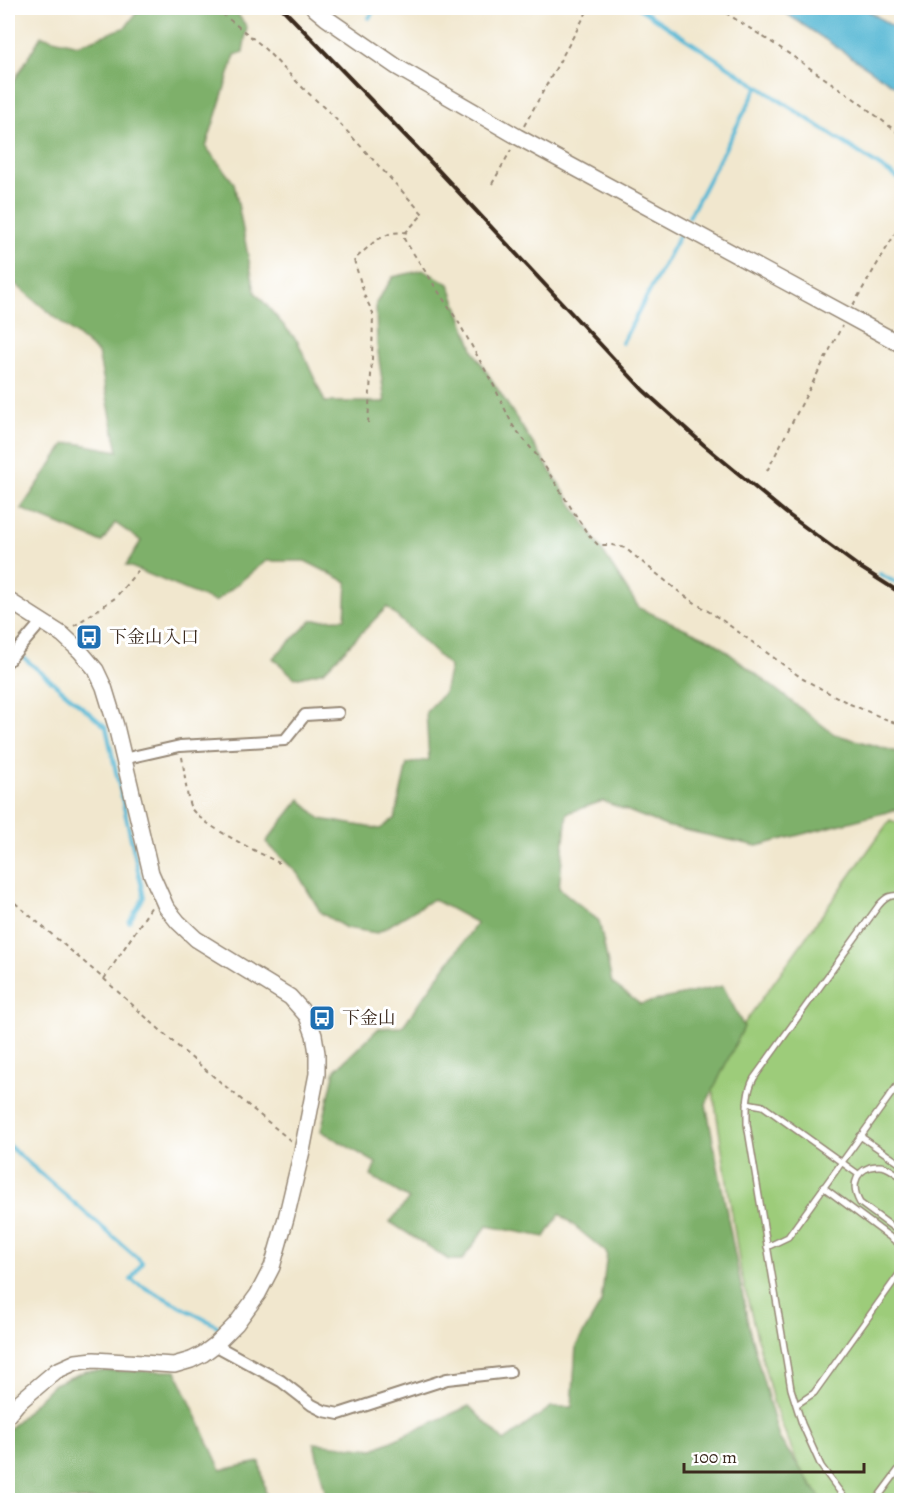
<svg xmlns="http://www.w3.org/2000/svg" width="909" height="1508" viewBox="0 0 909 1508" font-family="Alegreya,'Noto Serif JP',serif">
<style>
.green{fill:#9dcc7a;stroke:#6c7b4c;stroke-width:1.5}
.forest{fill:#7eb06a;stroke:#5c6d44;stroke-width:1.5}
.water{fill:#55b7d4;stroke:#487079;stroke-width:1.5}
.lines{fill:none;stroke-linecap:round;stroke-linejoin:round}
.stream{stroke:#55b7d4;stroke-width:4}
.lane-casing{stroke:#968876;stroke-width:8}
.street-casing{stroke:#968876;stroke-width:14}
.secondary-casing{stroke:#968876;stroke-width:18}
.path{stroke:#968876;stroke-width:2;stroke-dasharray:4.5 4.5;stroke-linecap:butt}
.lane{stroke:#fff;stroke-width:5}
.street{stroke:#fff;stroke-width:10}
.secondary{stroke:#fff;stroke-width:15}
.rail{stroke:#3b2a1e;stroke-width:4}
.labels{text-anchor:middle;stroke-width:6;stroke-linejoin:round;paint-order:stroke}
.poi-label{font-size:18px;fill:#3b2a1e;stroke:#fff;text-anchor:start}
</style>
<rect width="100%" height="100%" fill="#fff"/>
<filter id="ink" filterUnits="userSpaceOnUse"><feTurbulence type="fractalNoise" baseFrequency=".0167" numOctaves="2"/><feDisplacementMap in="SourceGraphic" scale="12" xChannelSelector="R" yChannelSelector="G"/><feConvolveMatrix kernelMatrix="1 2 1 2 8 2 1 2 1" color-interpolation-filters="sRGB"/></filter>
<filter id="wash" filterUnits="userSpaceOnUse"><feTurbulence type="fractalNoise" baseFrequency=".008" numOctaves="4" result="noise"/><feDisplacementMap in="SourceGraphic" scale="24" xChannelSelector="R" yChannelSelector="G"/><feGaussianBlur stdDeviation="1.35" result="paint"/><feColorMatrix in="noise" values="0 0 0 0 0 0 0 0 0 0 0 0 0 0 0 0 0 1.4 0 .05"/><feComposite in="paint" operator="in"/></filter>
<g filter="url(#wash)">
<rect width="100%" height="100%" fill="#f1e7ce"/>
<!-- green -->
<path class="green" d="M890 820 901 824V1500H812L774 1405 741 1273 710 1071Z"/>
<!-- forest -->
<path class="forest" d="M140 8H233L247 27 243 52 235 55 206 147 234 183 255 292 298 342 325 402H385L377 345 376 303 393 277 424 270 449 284 475 354 639 608 713 641 834 734 901 753V813L895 810 757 846 666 826 603 801 567 813 559 888 599 921 612 983 640 1004 723 986 744 1027 706 1104 749 1328 779 1438 822 1500H327L314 1443 374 1449 469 1406 504 1441 551 1407H572L576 1346 601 1303 607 1253 560 1214 545 1237 487 1226 462 1260H449L390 1222 409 1199 371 1176 376 1163 321 1131 335 1070 379 1028 402 1027 477 923 433 899 377 933 346 928 321 913 298 874 266 842 300 799 320 819 380 829 395 818 407 764 429 760 426 712 444 693 450 667 387 607 324 671 295 678 273 658 312 620 345 619 347 582 305 561H266L215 602 126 565 141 541 115 523 102 542 21 509 65 444 75 443 118 451 98 353 8 278V91L41 36 78 45 126 27Z
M86 1371H176L221 1470 260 1462 267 1500H8V1430L54 1384Z"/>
<!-- water -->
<path class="water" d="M778 8H864L901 32V90Z"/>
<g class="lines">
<!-- stream -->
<path class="stream" d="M639 8 902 181
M369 18 375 8
M689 217 758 86
M622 343 679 236
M880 574 902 586
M24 658 106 727 144 897 129 922
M8 1145 142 1262 131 1280 219 1327"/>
</g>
</g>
<g filter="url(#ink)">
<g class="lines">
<!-- lane casing -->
<g class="lane-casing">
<path id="lane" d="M747 1103 763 1106 858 1174
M860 1136 902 1165
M902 1177C896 1174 891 1169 885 1167 880 1165 875 1166 870 1167 853 1173 852 1189 860 1203L902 1234
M823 1187 902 1246
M767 1247 788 1237 902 1079
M796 1405 814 1393 902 1270
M846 1500 821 1466 802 1424 791 1389 747 1124C747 1107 746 1093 754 1078L879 905C886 897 891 894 902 896
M876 1500 902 1465"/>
</g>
<!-- street casing -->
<g class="street-casing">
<path id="street" d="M8 661 37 627 41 620
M123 759 180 746 285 740 305 715 338 713
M215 1345 281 1381 312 1405 324 1411 339 1414 447 1379 510 1372"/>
</g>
<!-- secondary casing -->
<g class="secondary-casing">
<path id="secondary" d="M314 8 326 18 397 67 518 137 902 345
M8 600 63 635 80 651 96 670 104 687 116 726 151 873 166 907 178 922 196 939 290 997 307 1016 314 1035 317 1053V1074L302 1151 286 1218 272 1267 258 1294 236 1324 215 1345 203 1354 191 1360 174 1365 94 1360 76 1362 56 1371 17 1404 8 1415"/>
</g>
<!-- path -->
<path class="path" d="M215 8 260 44 304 89 332 115 423 214 406 232 404 239 459 323 494 386 513 426 542 462 587 533 598 545H612L625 548 683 595 722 620 803 679 850 704 902 726
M718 8 779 47 852 97 902 136
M524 126 589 8
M492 184 511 150
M853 305 902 222
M368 423 372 359 373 313 365 297 354 260 375 241 391 233 406 232
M767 471 842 326
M74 626 115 598 141 567
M182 757C184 767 187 802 191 808 201 825 260 853 279 863
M8 897 104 979 182 1050 291 1141
M104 979 152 906"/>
<!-- lane -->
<use href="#lane" class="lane"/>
<!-- street -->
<use href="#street" class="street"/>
<!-- secondary -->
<use href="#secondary" class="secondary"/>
<!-- rail -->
<path class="rail" d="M282 8 426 157 643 390 704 445 786 513 858 566 902 594"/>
</g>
</g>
<!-- icons -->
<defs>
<g id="bus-square" transform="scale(1.35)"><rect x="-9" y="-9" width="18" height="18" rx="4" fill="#1f6fb2" stroke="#fff"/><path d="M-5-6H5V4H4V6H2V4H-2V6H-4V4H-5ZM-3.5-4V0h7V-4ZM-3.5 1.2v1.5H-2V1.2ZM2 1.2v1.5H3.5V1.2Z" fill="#fff"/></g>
</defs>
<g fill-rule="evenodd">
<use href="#bus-square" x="89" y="637"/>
<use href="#bus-square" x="322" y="1018"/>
</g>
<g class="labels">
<!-- poi labels -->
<g class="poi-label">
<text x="109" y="643">下金山入口</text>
<text x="342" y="1024">下金山</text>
</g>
</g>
<!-- margin -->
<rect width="909" height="1508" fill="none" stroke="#fff" stroke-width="30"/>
<!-- scale -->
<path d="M684 1463v9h180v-9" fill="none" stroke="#3b2a1e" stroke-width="3"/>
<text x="693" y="1463" font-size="18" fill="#3b2a1e" stroke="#ffffff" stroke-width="4.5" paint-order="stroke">100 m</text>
</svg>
